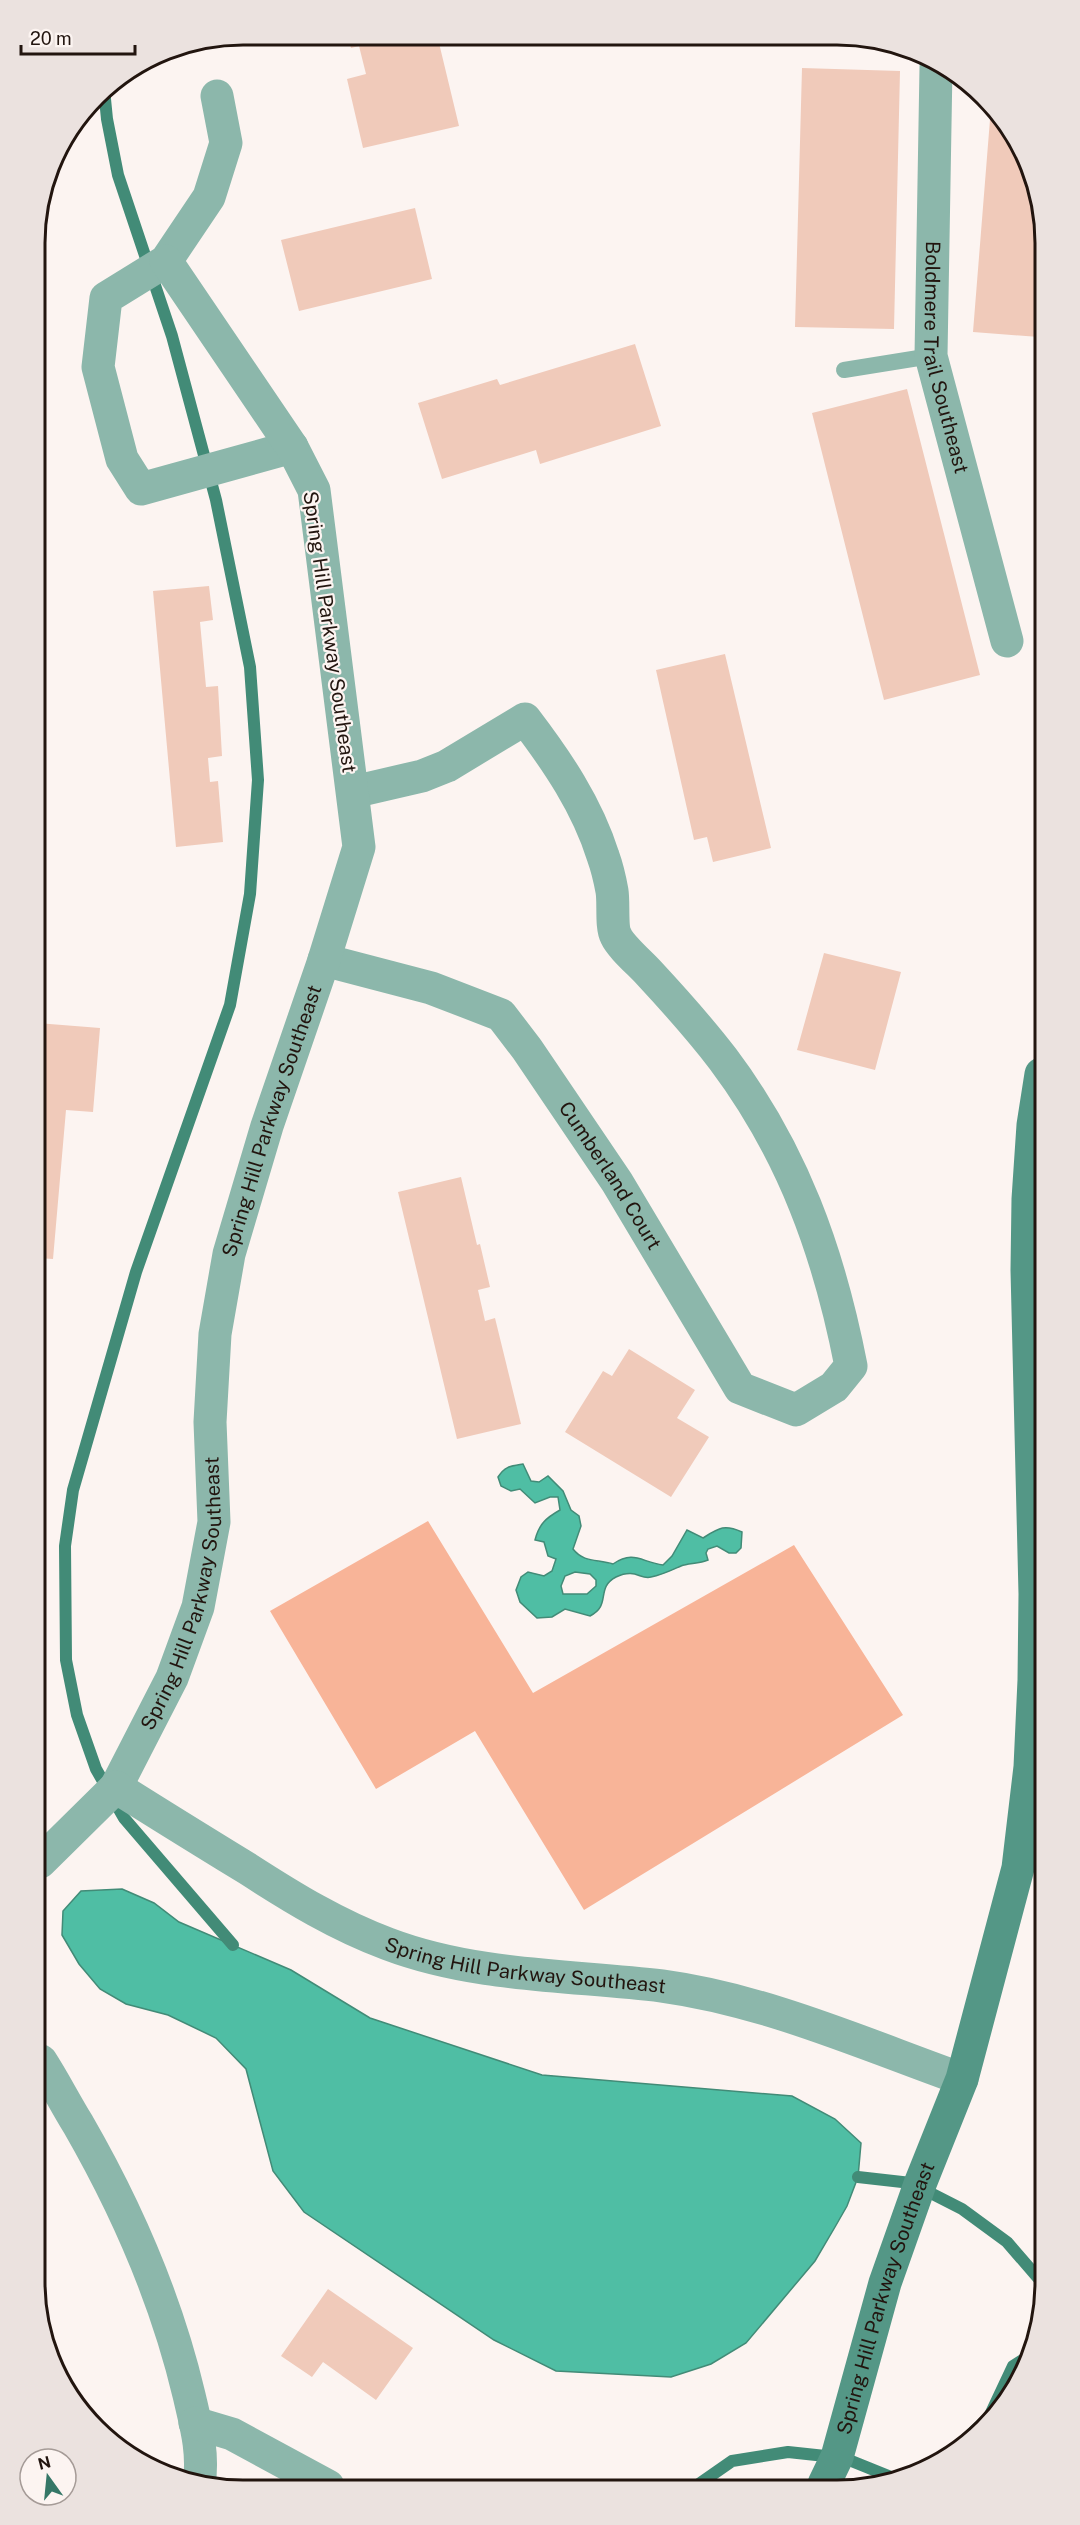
<svg xmlns="http://www.w3.org/2000/svg" width="1080" height="2525" viewBox="0 0 1080 2525" font-family="'Public Sans',sans-serif">
<style>
.green{fill:#f8b498}
.water{fill:#4fbea4;stroke:#428b77;stroke-width:1.5;fill-rule:evenodd}
.lines{fill:none;stroke-linecap:round;stroke-linejoin:round}
.stream{stroke:#428b77;stroke-width:12}
.building{fill:#f0caba}
.lane{stroke:#8cb7ab;stroke-width:16}
.street{stroke:#8cb7ab;stroke-width:33}
.secondary{stroke:#549786;stroke-width:33}
.labels{text-anchor:middle;stroke-width:4.5;stroke-linejoin:round;paint-order:stroke}
.street-label{font-size:20px;fill:#22150f;stroke:#fcf4f1}
.rim{fill:none;stroke:#22150f;stroke-width:3}
</style>
<rect width="100%" height="100%" fill="#fcf4f1"/>
<!-- green -->
<path class="green" d="M428 1521 533 1693 794 1545 903 1715 584 1910 475 1731 376 1789 270 1611Z"/>
<!-- water -->
<path class="water" d="M523 1464 531 1481 539 1482 548 1476 563 1491 571 1510 579 1516 581 1526 573 1549C584 1563 597 1559 613 1564 634 1550 641 1562 663 1565L672 1556 687 1530 703 1538C719 1528 724 1524 742 1532L741 1548 736 1553H729L717 1546 708 1549 706 1553 708 1560C699 1564 688 1563 681 1566 672 1570 662 1575 651 1577 640 1580 636 1568 616 1577 595 1588 612 1605 590 1616L565 1609 552 1617 537 1618 520 1602 516 1590 521 1577 528 1572 544 1576 552 1571 556 1559 548 1556 544 1542 535 1540C539 1524 546 1518 560 1510L558 1497H550L535 1503 520 1489 511 1491 501 1486 498 1477C505 1466 511 1466 523 1464ZM575 1572 590 1574 596 1580V1586L587 1594H563L561 1586 565 1576Z
M122 1889 154 1903 179 1922 291 1970 370 2018 542 2075 792 2096 835 2119 861 2143 858 2177 847 2206 835 2227 815 2261 746 2343 711 2364 671 2377 556 2371 494 2340 304 2212 273 2171 246 2069 216 2038 168 2015 126 2004 100 1989 79 1964 62 1935 63 1911 81 1891Z"/>
<g class="lines">
<!-- stream -->
<path class="stream" d="M104 89 107 119 118 175 172 336 216 500 250 667 258 780 250 894 230 1005 136 1272 73 1490 65 1546 66 1660 77 1715 96 1769 124 1818 233 1945
M858 2177 911 2183 962 2209 1007 2242 1045 2286
M699 2484 732 2461 788 2452 844 2458 896 2479 948 2456 989 2417 1013 2366 1032 2354"/>
</g>
<!-- building -->
<path class="building" d="M348 35 426 36 429 45 439 43 459 126 363 148 347 79 366 74 359 46 351 48Z
M802 68 900 71 894 329 795 327Z
M991 107 1017 138 1038 189 1039 337 973 332Z
M415 208 432 279 299 311 281 240Z
M635 344 661 426 540 464 536 450 442 479 418 403 497 379 500 385Z
M907 389 980 675 884 700 812 413Z
M209 586 213 620 200 622 206 687 218 686 222 756 208 758 210 782 218 781 223 842 176 847 153 591Z
M725 654 771 848 713 862 707 837 694 840 656 670Z
M824 953 901 972 875 1070 797 1050Z
M37 1023 100 1028 93 1112 66 1110 53 1259 38 1258Z
M461 1177 477 1245 480 1244 490 1287 478 1290 485 1321 495 1318 521 1424 457 1439 398 1192Z
M629 1349 695 1390 677 1418 709 1437 671 1497 565 1432 603 1371 612 1376Z
M328 2289 413 2348 376 2400 323 2362 312 2377 281 2356Z"/>
<g class="lines">
<!-- lane -->
<path class="lane" d="M844 370 931 356"/>
<!-- street -->
<g class="street">
<path id="s1" d="M936 67 931 356 1007 641"/>
<path d="M217 96 226 143 209 197 166 261 106 298 98 367 122 459 141 489 292 447"/>
<path id="s2" d="M324 960 431 988 501 1015 527 1049 617 1182 740 1388 796 1410 834 1387 851 1366C829 1253 793 1152 723 1059 700 1029 675 1001 649 973 640 963 621 947 616 936 611 927 614 903 612 891 610 880 607 867 603 856 587 805 557 761 525 719L447 766 422 776 353 792"/>
<path id="s3" d="M116 1787 172 1678 198 1607 214 1522 210 1422 215 1334 229 1254 267 1126 324 960 359 847 314 490 292 447 166 261"/>
<path id="s4" d="M40 1862 116 1787C160 1815 204 1842 248 1869 293 1898 337 1925 388 1944 475 1977 571 1975 662 1986 765 2000 864 2044 962 2079"/>
<path d="M41 2061C54 2081 65 2103 78 2124 127 2209 166 2298 189 2395 196 2425 204 2453 199 2485"/>
<path d="M195 2423 232 2434 328 2486"/>
</g>
<!-- secondary -->
<path class="secondary" id="s5" d="M824 2484 837 2457 885 2283 920 2184 962 2079 1018 1868 1030 1767 1034 1680 1035 1594 1027 1270 1028 1199 1033 1125 1041 1074"/>
</g>
<g class="labels">
<!-- street labels -->
<g class="street-label">
<text dy="7" stroke="none"><textPath href="#s1" startOffset="292">Boldmere Trail Southeast</textPath></text>
<text transform="translate(330 632) rotate(82)" y="7">Spring Hill Parkway Southeast</text>
<text dy="7" stroke="none"><textPath href="#s3" startOffset="694">Spring Hill Parkway Southeast</textPath></text>
<text dy="7" stroke="none"><textPath href="#s2" startOffset="380">Cumberland Court</textPath></text>
<text dy="7" stroke="none"><textPath href="#s3" startOffset="208">Spring Hill Parkway Southeast</textPath></text>
<text dy="7" stroke="none"><textPath href="#s4" startOffset="561">Spring Hill Parkway Southeast</textPath></text>
<text dy="7" stroke="none"><textPath href="#s5" startOffset="196">Spring Hill Parkway Southeast</textPath></text>
</g>
</g>
<!-- crop -->
<path d="M0 0H1080V2525H0ZM243 45H837A198 198 0 0 1 1035 243V2282A198 198 0 0 1 837 2480H243A198 198 0 0 1 45 2282V243A198 198 0 0 1 243 45Z" fill="#ebe2df" fill-rule="evenodd"/>
<path class="rim" d="M243 45H837A198 198 0 0 1 1035 243V2282A198 198 0 0 1 837 2480H243A198 198 0 0 1 45 2282V243A198 198 0 0 1 243 45Z"/>
<!-- north arrow -->
<g transform="translate(48 2477) rotate(345)"><circle r="28" fill="#fcf4f1" stroke="#a59b97" stroke-width="1.5"/>
<path d="M0-4.5L10 22L0 15L-10 22Z" fill="#357767"/>
<text y="-9" font-size="16" font-weight="bold" text-anchor="middle" fill="#22150f">N</text>
</g>
<!-- scale -->
<path d="M21 45v9h114v-9" fill="none" stroke="#22150f" stroke-width="3"/>
<text x="30" y="45" font-size="18" fill="#22150f" stroke="#fcf4f1" stroke-width="4.5" paint-order="stroke">20 m</text>
</svg>
